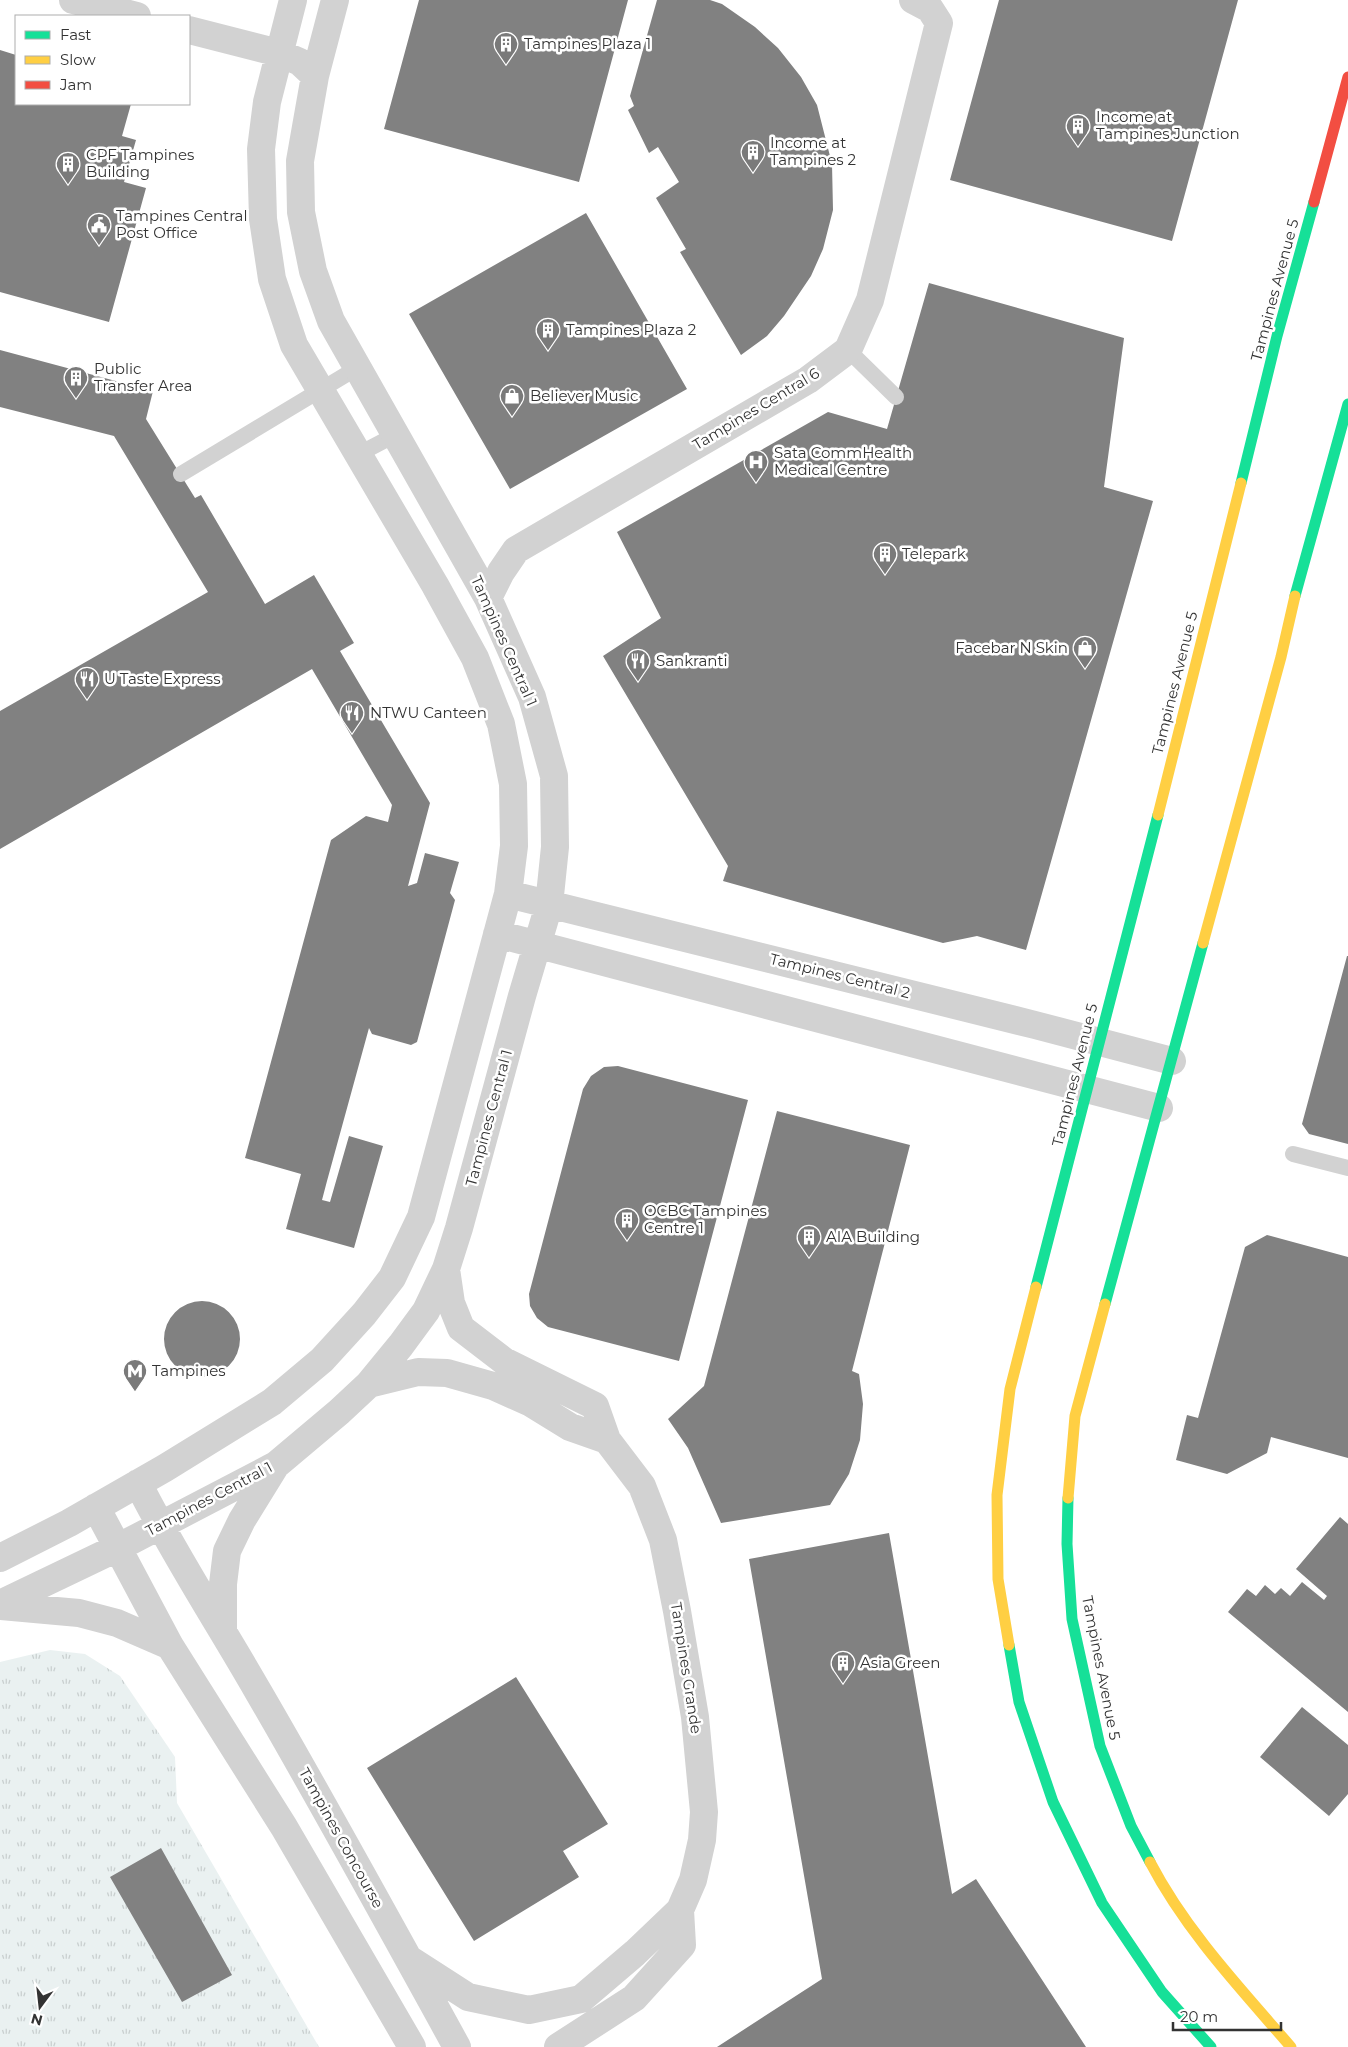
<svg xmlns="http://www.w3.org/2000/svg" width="1348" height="2047" viewBox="0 0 1348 2047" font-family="Montserrat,sans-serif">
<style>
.grass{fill:url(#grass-tufts)}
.building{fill:#818181}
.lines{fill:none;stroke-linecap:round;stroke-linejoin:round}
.lane{stroke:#d2d2d2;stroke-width:16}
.street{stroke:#d2d2d2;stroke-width:28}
.fast{stroke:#16e098;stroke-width:11}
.slow{stroke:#ffcf43;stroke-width:11}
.jam{stroke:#f24e42;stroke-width:11}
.labels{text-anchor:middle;stroke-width:5;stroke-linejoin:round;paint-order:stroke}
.poi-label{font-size:15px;fill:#333;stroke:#fff;text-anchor:start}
.street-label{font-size:15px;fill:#333;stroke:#fff}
</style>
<defs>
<pattern id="grass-tufts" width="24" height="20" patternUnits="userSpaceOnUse" patternTransform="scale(1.25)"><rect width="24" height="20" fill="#eaf1f1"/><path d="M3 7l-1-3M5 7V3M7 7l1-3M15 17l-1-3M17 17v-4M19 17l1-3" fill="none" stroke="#c9cfcf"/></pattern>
</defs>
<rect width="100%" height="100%" fill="#fff"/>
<!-- grass -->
<path class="grass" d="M50 1650 85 1654 120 1676 175 1757 177 1803 319 2047H0V1662Z"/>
<!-- building -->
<path class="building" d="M419 0H628L579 182 384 129Z
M657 0H710L722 4 755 27 778 48 801 77 817 105 832 164 833 210 823 249 811 276 784 316 767 336 741 355 680 252 686 249 656 198 679 182 658 147 649 153 628 110 634 106 630 96Z
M999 0H1238L1172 241 950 180Z
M0 50 16 55V104H131L122 136 136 140 124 182 146 188 109 322 0 292Z
M586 213 687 389 510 489 409 314Z
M929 283 1124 338 1104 487 1153 501 1026 950 977 936 943 943 723 881 728 866 603 656 661 618 617 532 828 412 887 429Z
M0 350 153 391 146 419 195 498 201 495 265 604 314 575 354 643 340 651 430 803 408 886 417 883 425 853 459 862 450 893 455 900 417 1042 411 1045 372 1034 369 1028 327 1181 322 1200 330 1202 349 1136 383 1146 354 1248 286 1229 301 1174 245 1158 331 840 366 816 388 822 392 805 312 669 0 849V711L208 592 114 436 0 407Z
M1347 956H1348V1144L1309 1134 1302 1124Z
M618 1066 748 1100 679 1361 548 1327 537 1318 530 1306 529 1294 583 1089 591 1076 604 1067Z
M777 1111 910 1145 852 1371 859 1374 863 1404 860 1440 849 1474 830 1505 721 1523 688 1448 668 1419 704 1386Z
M1267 1235 1348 1257V1458L1271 1437 1267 1453 1227 1474 1176 1460 1187 1415 1198 1418 1245 1247Z
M164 1339a38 38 0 1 1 76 0a38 38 0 1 1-76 0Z
M1340 1517 1348 1524V1712L1228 1612 1247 1589 1256 1596 1265 1585 1275 1594 1281 1588 1290 1596 1302 1582 1324 1600 1327 1596 1296 1569Z
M889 1533 952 1894 976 1879 1086 2047H717L822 1979 749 1559Z
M516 1677 608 1824 563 1851 579 1877 474 1941 367 1768Z
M1302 1707 1348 1745V1794L1329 1816 1260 1757Z
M161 1848 232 1975 182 2002 110 1877Z"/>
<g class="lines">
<!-- lane -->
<path class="lane" d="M848 350 896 397
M357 455 395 435
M181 474 357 368
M1293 1154 1348 1168"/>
<!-- street -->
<path class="street" d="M73 0 137 16
M189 30 279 53 300 62 315 76
M488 598 501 572 516 550 808 380 848 350 870 300 939 23 930 9 913 0
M508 894 1035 1025 1172 1061
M497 934 1159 1108
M369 1384 418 1372 447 1373 493 1386 531 1403 570 1427 607 1440
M138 1483C174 1555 219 1623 259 1693 327 1810 392 1929 457 2047
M96 1507 170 1646 284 1827 412 2047
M0 1558 69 1523 165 1468 272 1402 322 1360 364 1314 392 1278 421 1217 508 894 514 846 513 784 501 724 475 658 435 585 294 345 272 279 263 219 261 149 267 102 293 0
M0 1604 117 1548 276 1465 339 1412 369 1384 401 1345 426 1311 446 1269 459 1228 522 996 549 905 555 847 554 776 532 697 488 598 331 321 313 271 301 212 300 161 315 76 335 0
M0 1606 79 1613 117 1623 170 1646
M223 1629V1584L227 1551 242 1520 276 1465
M409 1959 468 1997 529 2010 581 1999 635 1953 680 1910 693 1880 702 1840 704 1812 695 1717 677 1611 663 1540 642 1486 607 1440 595 1406 504 1361 461 1328 451 1303 446 1269
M558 2047 634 1998 682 1945 680 1910"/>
<!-- fast -->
<path class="fast" d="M1241 483 1277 336 1314 202
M1295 596 1348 404
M1036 1287 1158 815
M1105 1304 1203 943
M1068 1498 1067 1544 1072 1619 1100 1746 1131 1826 1150 1862
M1009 1645 1019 1702 1053 1802 1102 1903 1162 1992 1211 2047"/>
<!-- slow -->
<path class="slow" d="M1158 815 1241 483
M1203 943 1281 657 1295 596
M1068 1498 1075 1416 1105 1304
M1009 1645 998 1579 997 1495 1010 1389 1036 1287
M1150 1862C1186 1931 1240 1988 1291 2047"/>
<!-- jam -->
<path class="jam" d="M1314 202 1348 77"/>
</g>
<!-- icons -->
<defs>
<g id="building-pin" transform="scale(1.25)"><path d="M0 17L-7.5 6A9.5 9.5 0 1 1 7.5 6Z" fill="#7a7a7a" stroke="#fff"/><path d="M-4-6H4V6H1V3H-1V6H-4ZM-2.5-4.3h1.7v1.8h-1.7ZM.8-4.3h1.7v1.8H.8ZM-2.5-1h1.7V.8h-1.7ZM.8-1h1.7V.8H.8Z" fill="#fff"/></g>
<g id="civic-pin" transform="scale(1.25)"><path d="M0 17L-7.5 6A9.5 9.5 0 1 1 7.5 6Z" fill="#7a7a7a" stroke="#fff"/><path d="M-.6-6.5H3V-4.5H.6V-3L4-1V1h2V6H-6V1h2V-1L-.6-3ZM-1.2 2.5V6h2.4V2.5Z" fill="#fff"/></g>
<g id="shop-pin" transform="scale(1.25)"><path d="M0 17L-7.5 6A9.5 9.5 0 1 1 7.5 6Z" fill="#7a7a7a" stroke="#fff"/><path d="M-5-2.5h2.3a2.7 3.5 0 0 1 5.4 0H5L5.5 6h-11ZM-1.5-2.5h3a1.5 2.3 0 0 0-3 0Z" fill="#fff"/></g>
<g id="hospital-pin" transform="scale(1.25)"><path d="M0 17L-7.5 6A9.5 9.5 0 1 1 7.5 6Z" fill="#7a7a7a" stroke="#fff"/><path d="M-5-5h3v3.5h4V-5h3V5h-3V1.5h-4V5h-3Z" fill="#fff"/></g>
<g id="restaurant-pin" transform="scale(1.25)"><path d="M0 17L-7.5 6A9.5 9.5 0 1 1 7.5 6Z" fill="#7a7a7a" stroke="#fff"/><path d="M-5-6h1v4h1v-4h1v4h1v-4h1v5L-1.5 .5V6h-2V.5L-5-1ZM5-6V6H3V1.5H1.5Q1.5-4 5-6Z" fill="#fff"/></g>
<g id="metro-pin" transform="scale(1.25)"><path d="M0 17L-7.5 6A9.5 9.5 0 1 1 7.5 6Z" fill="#7a7a7a" stroke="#fff"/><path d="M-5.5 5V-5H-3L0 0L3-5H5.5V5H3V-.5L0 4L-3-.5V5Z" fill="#fff"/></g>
</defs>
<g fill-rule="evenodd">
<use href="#building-pin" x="506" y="44"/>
<use href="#building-pin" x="1078" y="126"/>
<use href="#building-pin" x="753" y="152"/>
<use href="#building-pin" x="68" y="164"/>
<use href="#civic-pin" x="99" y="225"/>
<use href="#building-pin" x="548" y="330"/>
<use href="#building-pin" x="76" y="378"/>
<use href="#shop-pin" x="512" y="396"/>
<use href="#hospital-pin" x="756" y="462"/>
<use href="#building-pin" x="885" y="554"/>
<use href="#shop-pin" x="1085" y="648"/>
<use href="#restaurant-pin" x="638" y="661"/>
<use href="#restaurant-pin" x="87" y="679"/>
<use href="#restaurant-pin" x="352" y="713"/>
<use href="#building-pin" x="627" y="1220"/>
<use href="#building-pin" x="809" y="1237"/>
<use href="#metro-pin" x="135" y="1371"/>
<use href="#building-pin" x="843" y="1663"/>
</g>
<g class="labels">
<!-- poi labels -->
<g class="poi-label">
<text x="524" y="49">Tampines Plaza 1</text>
<text x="1096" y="122">Income at<tspan x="1096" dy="17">Tampines Junction</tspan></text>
<text x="770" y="148">Income at<tspan x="770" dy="17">Tampines 2</tspan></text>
<text x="86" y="160">CPF Tampines<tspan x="86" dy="17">Building</tspan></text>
<text x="116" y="221">Tampines Central<tspan x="116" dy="17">Post Office</tspan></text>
<text x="566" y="335">Tampines Plaza 2</text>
<text x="94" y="374">Public<tspan x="94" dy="17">Transfer Area</tspan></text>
<text x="530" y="401">Believer Music</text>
<text x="774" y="458">Sata CommHealth<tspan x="774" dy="17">Medical Centre</tspan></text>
<text x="902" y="559">Telepark</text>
<text x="1068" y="653" text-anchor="end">Facebar N Skin</text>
<text x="656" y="666">Sankranti</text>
<text x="104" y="684">U Taste Express</text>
<text x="370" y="718">NTWU Canteen</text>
<text x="644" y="1216">OCBC Tampines<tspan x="644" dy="17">Centre 1</tspan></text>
<text x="826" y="1242">AIA Building</text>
<text x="152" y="1376">Tampines</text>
<text x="860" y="1668">Asia Green</text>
</g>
<!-- street labels -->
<g class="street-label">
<text transform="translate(1275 290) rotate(-75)" y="5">Tampines Avenue 5</text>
<text transform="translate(756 409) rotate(-31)" y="5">Tampines Central 6</text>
<text transform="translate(504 641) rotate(66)" y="5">Tampines Central 1</text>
<text transform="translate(1175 683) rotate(-76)" y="5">Tampines Avenue 5</text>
<text transform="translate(840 976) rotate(14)" y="5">Tampines Central 2</text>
<text transform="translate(1075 1075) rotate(-76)" y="5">Tampines Avenue 5</text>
<text transform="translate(489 1118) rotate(-75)" y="5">Tampines Central 1</text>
<text transform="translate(209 1499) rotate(-28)" y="5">Tampines Central 1</text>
<text transform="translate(686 1668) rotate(81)" y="5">Tampines Grande</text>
<text transform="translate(1101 1668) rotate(79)" y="5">Tampines Avenue 5</text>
<text transform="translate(341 1838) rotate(61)" y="5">Tampines Concourse</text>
</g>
</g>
<!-- legend -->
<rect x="15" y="15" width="175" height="90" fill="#ffffff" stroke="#adadad"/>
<rect x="25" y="31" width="25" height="8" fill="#16e098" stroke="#adadad"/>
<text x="60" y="40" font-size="15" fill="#333333">Fast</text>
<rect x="25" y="56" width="25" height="8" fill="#ffcf43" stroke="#adadad"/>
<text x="60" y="65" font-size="15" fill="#333333">Slow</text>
<rect x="25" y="81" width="25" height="8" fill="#f24e42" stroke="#adadad"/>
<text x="60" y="90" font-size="15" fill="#333333">Jam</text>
<!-- north arrow -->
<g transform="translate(40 2007) rotate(195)" stroke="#ffffff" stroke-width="4" paint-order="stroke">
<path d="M0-4L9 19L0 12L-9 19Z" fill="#333333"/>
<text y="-8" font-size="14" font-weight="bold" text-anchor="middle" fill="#333333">N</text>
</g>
<!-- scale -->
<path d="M1173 2022v8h108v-8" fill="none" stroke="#333333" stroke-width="2.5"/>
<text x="1180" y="2022" font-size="15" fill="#333333" stroke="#ffffff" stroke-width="4" paint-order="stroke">20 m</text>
</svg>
